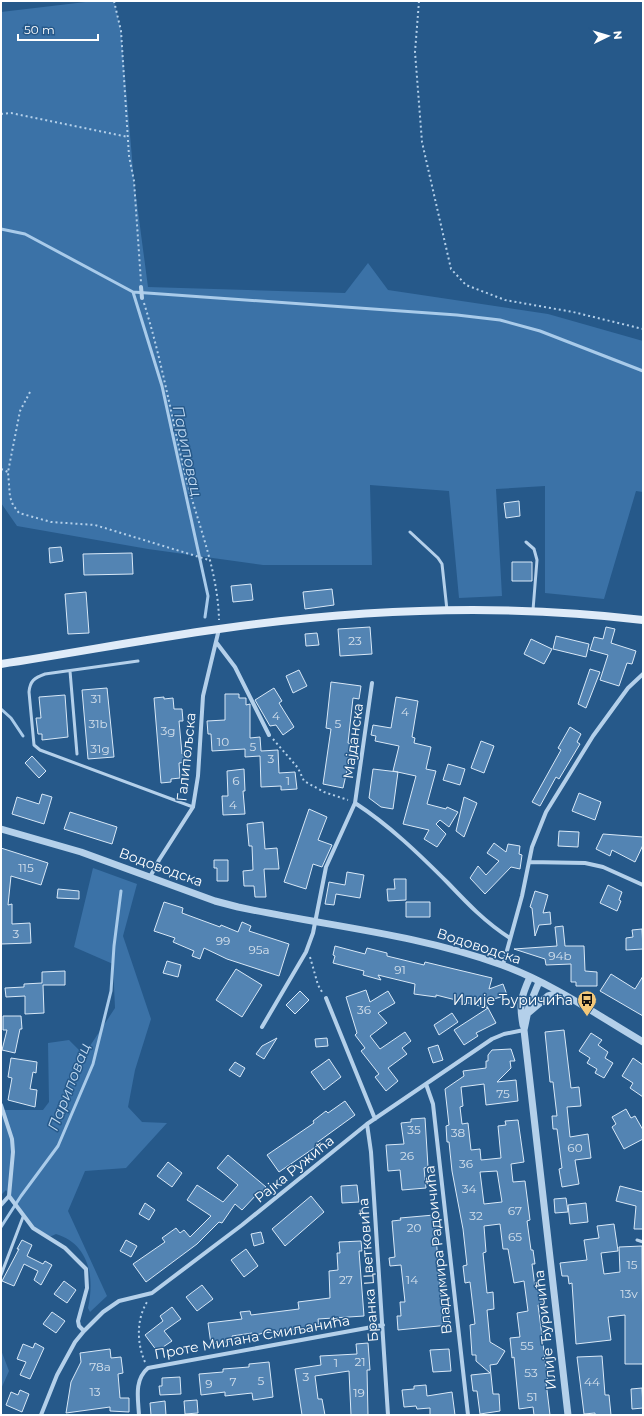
<svg xmlns="http://www.w3.org/2000/svg" width="644" height="1416" viewBox="0 0 644 1416" font-family="Montserrat,sans-serif">
<style>
.green{fill:#3b72a7}
.lines{fill:none;stroke-linecap:round;stroke-linejoin:round}
.stream{stroke:#a9cbea;stroke-width:3}
.building{fill:#5384b3;stroke:#d8e8f7;fill-rule:evenodd}
.path{stroke:#b4d0ea;stroke-width:2;stroke-dasharray:2 3;stroke-linecap:butt}
.service{stroke:#b4d0ea;stroke-width:3}
.minor{stroke:#b4d0ea;stroke-width:4}
.tertiary{stroke:#b4d0ea;stroke-width:7}
.secondary{stroke:#dfebf8;stroke-width:8}
.labels{text-anchor:middle;stroke-width:3;stroke-linejoin:round;paint-order:stroke}
.number-label{font-size:12px;fill:#d4e0ec}
.street-label{font-size:14px;fill:#fff;stroke:#26598a}
.poi-label{font-size:14px;fill:#fff;stroke:#26598a;text-anchor:end}
.water-label{font-size:15px;font-style:italic;fill:#c0d9f1;stroke:#26598a}
</style>
<rect width="100%" height="100%" fill="#26598a"/>
<!-- green -->
<path class="green" d="M94 1H114L121 31 134 181 148 287 345 293 368 263 388 290 548 314 643 341V492L636 491 604 599 545 593V486L496 489 502 596 459 598 449 491 370 485 372 565H263L148 549 17 526 1 503V12Z
M93 868 137 884 123 936 151 1019 135 1070 128 1107 142 1122 167 1123 126 1168 85 1171 68 1211 107 1296 90 1312 88 1308C95 1277 89 1244 56 1234L47 1238 23 1217 6 1190 1 1195V1110H43L49 1102 48 1043 69 1040 84 1055 115 1008 113 964 74 947Z
M1 1350 9 1371 1 1389Z"/>
<g class="lines">
<!-- stream -->
<path class="stream" d="M1 229 25 234 133 292 457 315 500 320 540 331 643 371
M133 292 162 386 208 596 205 617
M1 709 11 718 23 736
M1 1227 21 1196 58 1146 93 1064 111 991 114 946 121 891"/>
</g>
<!-- building -->
<path class="building" d="M519 501 520 516 506 518 504 503Z
M61 547 63 561 50 563 49 548Z
M132 553 133 574 84 575 83 554Z
M512 562H532V581H512Z
M251 584 253 600 233 602 231 586Z
M332 589 334 605 305 609 303 592Z
M86 592 89 633 68 634 65 594Z
M370 627 372 654 340 656 338 629Z
M606 627 615 629 611 643 636 651 632 664 627 663 619 686 600 680 608 655 590 650 594 637 603 639Z
M317 633 319 645 306 646 305 634Z
M556 636 589 644 586 657 553 649Z
M531 639 552 649 544 664 524 654Z
M590 669 600 672 586 708 578 704Z
M299 670 307 686 293 693 286 676Z
M331 682 361 686 359 699 353 698 348 743 353 744 343 788 323 784 331 729 326 728Z
M107 688 114 757 88 759 82 690Z
M274 688 282 701 279 703 294 727 283 735 276 725 270 726 255 700Z
M225 694H239V698H246V705L250 704V738L260 737 261 751 278 750 279 773 295 772 297 789 281 790V786L261 787 260 756 245 757V749L212 751 211 734H208L207 721 225 720Z
M65 695 68 737 42 740V734H38L36 718H41L39 697Z
M164 697V699L173 698 174 709H182L183 721H179L182 754 186 753V762L179 763 180 778 171 779V782L161 783 154 698Z
M396 697 418 701 412 737 415 738 414 743 431 747 426 769 436 771 427 804 446 809 447 807 458 812 449 827 440 820 436 824 446 834 437 847 424 839 429 830 403 824 416 776 393 771 399 746 375 741 376 736 371 735 373 725 391 728Z
M570 727 581 734 577 742 580 744 559 779 556 777 540 806 532 802 561 750 558 748Z
M481 741 494 746 484 773 471 768Z
M32 756 46 771 39 778 25 763Z
M448 764 465 769 460 785 443 780Z
M244 769 245 791H243L245 814 223 815 222 796H228L227 771Z
M373 769 398 772 393 809 381 807 369 798Z
M579 793 601 802 595 820 572 811Z
M42 794 52 797 44 824 12 814 17 797 39 804Z
M464 797 477 803 464 837 456 831Z
M309 809 327 817 318 840 332 845 322 867 313 864 306 889 284 882Z
M70 812 117 827 112 844 64 829Z
M263 822 265 849 277 848 279 869H264L266 897H255L254 886H244L243 871 253 870 252 846H249L247 824Z
M559 831 579 832 578 847 558 846Z
M603 834 643 837V845L635 862 612 850 610 856 596 849Z
M494 843 506 852 508 844 520 846 519 854 522 855 520 869 511 867 485 894 470 878 478 866 486 875 499 861 487 853Z
M1 848 48 863 41 885 11 876 8 905 12 904V924L30 923 31 943 1 944Z
M214 860H228V881H217V868H214Z
M347 872 364 875 360 898 336 894 334 905 325 904 329 882 345 885Z
M394 879H406V900L388 901 387 889H395Z
M608 885 622 892 619 900 621 901 617 911 600 903Z
M58 889 79 891V899L57 898Z
M535 891 548 895 543 913 550 912 551 924 539 925 535 936 532 908 530 907Z
M164 902 183 908 182 913 220 927 221 925 238 932 242 922 251 926 249 931 289 944 279 976 227 959 204 948 200 959 192 956 194 951 173 942 175 938 154 931Z
M406 902H430V917H406Z
M563 926 565 946H584L585 971 597 972V986H576V982H571V964L546 965 545 959 514 949 557 946 555 927Z
M642 929 643 949 626 950V938L633 937 632 930Z
M335 946 365 954 367 948 387 953V956L424 965 425 962 492 978 489 989 503 984 507 995 484 1002 488 1008 436 995V997L414 994 415 984 378 975 381 980 363 975 364 971 333 963 335 956 333 955Z
M167 961 181 965 178 977 163 973Z
M236 969 262 985 242 1017 216 1000Z
M65 971V985H43L44 1013 25 1014V996L6 997 5 988 24 987V984L42 983V972Z
M611 974 635 989 643 976V1016L600 991Z
M366 990 370 1002 388 991 395 1003 378 1013 387 1023 370 1036 380 1049 405 1032 411 1041 402 1048 407 1054 388 1068 398 1081 386 1091 375 1077 379 1074 361 1051 365 1048 355 1035 357 1033 346 997Z
M300 991 309 1000 295 1014 286 1005Z
M488 1008 496 1023 476 1033 478 1036 464 1045 454 1030Z
M452 1013 458 1022 439 1035 434 1025Z
M3 1016H21L22 1029H20L15 1053 2 1050 7 1030H3Z
M564 1030 571 1088 579 1087 581 1106 567 1107 570 1137 588 1134 591 1158 575 1160 579 1184 562 1187 559 1169 562 1168 557 1129H553L552 1116H557L553 1082H550L545 1032Z
M591 1033 602 1040 598 1045 608 1052 605 1058 613 1063 604 1078 595 1073 597 1069 587 1063 590 1058 579 1051Z
M277 1038 264 1059 256 1054 262 1046Z
M327 1038 328 1046 316 1047 315 1039Z
M438 1045 443 1060 433 1063 428 1048Z
M511 1049 515 1061H510L511 1068 497 1082 516 1080 518 1101 486 1105 484 1084 461 1087 463 1106 460 1107 462 1124 468 1123 471 1150 480 1149 481 1160 501 1158 498 1126 506 1125 505 1121 518 1120 524 1162 511 1164 513 1182 525 1181 530 1220 527 1221 531 1250H533L535 1264H532L535 1287 540 1286 543 1304 538 1305 548 1382H546L550 1415H534L533 1407 519 1409 514 1357 512 1358 510 1338 520 1337 517 1313 528 1311 524 1281 514 1283 508 1249H503L500 1224 484 1226 486 1252 483 1253 487 1293 493 1292 494 1309 487 1310 490 1342 505 1351 497 1364 490 1365 493 1394H499L500 1411 480 1414 477 1391H473L471 1375 490 1373 476 1361V1355H472L470 1325 475 1324 470 1282 465 1283 463 1266 467 1265 463 1229 452 1171 449 1142H447L446 1126 449 1125 445 1089 464 1076 463 1071 486 1068V1061H488V1055L492 1050ZM497 1171 502 1202 484 1204 480 1172Z
M11 1058 37 1062 36 1073 33 1072 30 1089 37 1090 35 1107 8 1100 12 1078 8 1077Z
M633 1058 643 1065V1097L630 1088 633 1083 622 1076Z
M329 1059 341 1077 324 1090 311 1072Z
M235 1062 245 1068 240 1077 229 1070Z
M345 1101 355 1115 315 1144 317 1146 279 1172 267 1155 314 1123 313 1121 326 1111 328 1113Z
M626 1109 631 1118 635 1116 643 1130V1139L624 1149 612 1127 616 1124 612 1117Z
M425 1118 428 1167 424 1168 426 1188 402 1190 400 1170 388 1171 386 1145 404 1144 401 1123 411 1122V1119Z
M228 1155 266 1187 259 1194 258 1193 242 1210 235 1204 222 1223 219 1222 197 1244 146 1282 133 1264 165 1242 162 1238 176 1228 180 1233 184 1230 190 1237 211 1216 187 1200 197 1185 223 1202 238 1185 217 1168Z
M168 1162 182 1173 172 1187 157 1176Z
M357 1185 359 1202 342 1203 341 1186Z
M620 1186 643 1192V1229H634L636 1206 616 1201Z
M311 1196 324 1212 285 1246 272 1229Z
M566 1198 568 1212 555 1213 554 1199Z
M145 1203 155 1210 149 1220 139 1214Z
M586 1203 588 1222 570 1224 568 1205Z
M434 1215 441 1294 443 1307 447 1306 449 1325 398 1330 397 1316H401L400 1302H405L401 1265 390 1266 389 1258 395 1257 392 1221 401 1220 400 1218Z
M614 1224 618 1251 601 1253 604 1274 620 1272 619 1247 642 1246 643 1364H625V1315L608 1317 611 1340 576 1344 572 1283 569 1284 568 1276H562L560 1263 587 1260 584 1240 599 1238 597 1226Z
M261 1232 264 1243 254 1246 251 1234Z
M22 1240 32 1245 27 1256 43 1264 45 1261 52 1265 41 1285 34 1280 38 1271 24 1264 14 1286 2 1281 19 1249H17Z
M126 1240 137 1246 131 1257 120 1251Z
M361 1241 362 1251H359L364 1316 318 1319 319 1327 263 1333 253 1336 252 1333 232 1336V1341L211 1344 208 1323 242 1319 240 1312 250 1311 251 1315 299 1309 298 1302 330 1298 329 1271 338 1270 337 1253H340L339 1242Z
M246 1249 258 1266 244 1277 231 1260Z
M64 1281 76 1290 67 1303 54 1294Z
M202 1285 213 1299 197 1311 186 1297Z
M172 1307 181 1319 164 1331 172 1341 157 1351 145 1335 163 1321 160 1316Z
M52 1312 65 1321 56 1333 43 1324Z
M35 1343 44 1348 30 1379 20 1375 26 1362 17 1359 23 1344 33 1348Z
M368 1343 370 1370H367L368 1415H351L349 1371 315 1376 318 1399H322L325 1415H302L295 1369 321 1365 320 1356 357 1354 356 1344Z
M110 1349 111 1358 121 1357 123 1373 118 1374 120 1398H129V1412L110 1411V1407L66 1413 71 1382 81 1362 80 1353Z
M449 1349 451 1371 433 1372 430 1350Z
M602 1356 605 1395H609L611 1415H595V1413L584 1414 577 1357Z
M269 1362 273 1397 253 1400 252 1393 225 1396V1392L201 1395 199 1374 223 1372V1369L249 1367V1364Z
M180 1377 181 1394 160 1395 159 1386H162V1378Z
M426 1385 427 1396 452 1392 455 1415H430V1408L417 1409 416 1406 404 1407 402 1390 414 1389V1386Z
M642 1388 643 1408 632 1409 631 1389Z
M20 1390 29 1394 22 1412 6 1405 11 1392 18 1395Z
M197 1400 198 1413 185 1414 184 1401Z
M165 1401 166 1415H151L150 1403Z"/>
<g class="lines">
<!-- path -->
<path class="path" d="M114 1 121 31 129 156 134 181 141 282
M419 1 415 52 422 142 451 269 466 285 505 300 573 312 643 329
M1 114 11 113 128 137
M144 303C162 361 172 419 186 478 198 524 218 571 219 620
M30 392 20 411 8 472 10 497 13 505 19 513 51 522 95 525 209 560
M1 469 8 472
M273 739 298 768 304 781 324 792 348 800
M310 957 318 985 322 992
M145 1362C137 1344 136 1320 147 1302"/>
<!-- service -->
<path class="service" d="M410 532 438 558 442 564 447 610
M526 542 534 549 537 560 533 610
M138 661 45 674C34 678 30 681 29 692L34 745 40 750 193 807
M70 671 77 754
M637 1240 643 1242
M1 1275 23 1217"/>
<!-- minor -->
<path class="minor" d="M141 287 142 298
M216 642 235 667 269 735
M355 803C389 825 419 854 448 883 467 903 486 923 510 938
M529 862 585 863 603 867 643 885
M150 877 159 860 193 807 198 776 203 696 219 629
M503 965 522 896 532 847 546 812 593 736 628 688 643 674
M326 998 375 1119
M262 1027 306 952 313 933 326 867 355 803 372 683
M426 1084 433 1104 436 1131 468 1415
M1 1105 12 1139 13 1152 9 1196 1 1205
M367 1124 371 1152 388 1415
M9 1196 33 1228 65 1248 86 1269 87 1288 78 1321 79 1326 84 1331
M41 1415 57 1375 75 1342 84 1331 103 1312 119 1301 152 1293 242 1225 367 1124 492 1039 504 1034 524 1030
M139 1415C138 1398 134 1380 148 1368L383 1325"/>
<!-- tertiary -->
<path class="tertiary" d="M1 829 81 852 215 901 238 907C326 926 417 934 502 965 552 983 597 1015 643 1042
M539 982 529 1006 524 1030 568 1415
M528 1013 548 996 559 993
M523 1025C519 1004 521 997 530 977"/>
<!-- secondary -->
<path class="secondary" d="M1 664C74 653 146 639 219 629 359 609 502 603 643 620"/>
</g>
<!-- icons -->
<defs>
<g id="bus-pin" transform="scale(1)"><path d="M0 17L-7.5 6A9.5 9.5 0 1 1 7.5 6Z" fill="#f2c779" stroke="#26598a"/><path d="M-5-6H5V4H4V6H2V4H-2V6H-4V4H-5ZM-3.5-4V0h7V-4ZM-3.5 1.2v1.5H-2V1.2ZM2 1.2v1.5H3.5V1.2Z" fill="#111"/></g>
</defs>
<g fill-rule="evenodd">
<use href="#bus-pin" x="587" y="1000"/>
</g>
<g class="labels">
<!-- number labels -->
<g class="number-label">
<text x="355" y="645">23</text>
<text x="96" y="703">31</text>
<text x="405" y="716">4</text>
<text x="276" y="720">4</text>
<text x="98" y="728">31b</text>
<text x="338" y="728">5</text>
<text x="168" y="735">3g</text>
<text x="223" y="746">10</text>
<text x="253" y="751">5</text>
<text x="100" y="753">31g</text>
<text x="271" y="763">3</text>
<text x="236" y="785">6</text>
<text x="288" y="785">1</text>
<text x="233" y="809">4</text>
<text x="26" y="872">115</text>
<text x="16" y="938">3</text>
<text x="223" y="945">99</text>
<text x="259" y="954">95a</text>
<text x="560" y="960">94b</text>
<text x="400" y="974">91</text>
<text x="364" y="1014">36</text>
<text x="503" y="1098">75</text>
<text x="414" y="1134">35</text>
<text x="458" y="1137">38</text>
<text x="575" y="1152">60</text>
<text x="407" y="1160">26</text>
<text x="466" y="1168">36</text>
<text x="469" y="1193">34</text>
<text x="515" y="1215">67</text>
<text x="476" y="1220">32</text>
<text x="414" y="1232">20</text>
<text x="515" y="1241">65</text>
<text x="632" y="1269">15</text>
<text x="346" y="1284">27</text>
<text x="412" y="1284">14</text>
<text x="629" y="1298">13v</text>
<text x="527" y="1350">55</text>
<text x="360" y="1366">21</text>
<text x="336" y="1367">1</text>
<text x="100" y="1371">78a</text>
<text x="531" y="1377">53</text>
<text x="306" y="1381">3</text>
<text x="261" y="1385">5</text>
<text x="233" y="1386">7</text>
<text x="592" y="1386">44</text>
<text x="209" y="1388">9</text>
<text x="95" y="1396">13</text>
<text x="359" y="1397">19</text>
<text x="532" y="1401">51</text>
</g>
<!-- street labels -->
<g class="street-label">
<text transform="translate(353 741) rotate(-82)" y="5">Мајданска</text>
<text transform="translate(186 757) rotate(-84)" y="5">Галипољска</text>
<text transform="translate(161 867) rotate(20)" y="5">Водоводска</text>
<text transform="translate(479 946) rotate(18)" y="5">Водоводска</text>
<text transform="translate(294 1169) rotate(-39)" y="5">Рајка Ружића</text>
<text transform="translate(438 1250) rotate(-96)" y="5">Владимира Радоичића</text>
<text transform="translate(368 1270) rotate(-94)" y="5">Бранка Цветковића</text>
<text transform="translate(545 1330) rotate(-96)" y="5">Илије Ђуричића</text>
<text transform="translate(252 1337) rotate(-10)" y="5">Проте Милана Смиљанића</text>
</g>
<!-- poi labels -->
<g class="poi-label">
<text x="573" y="1005">Илије Ђуричића</text>
</g>
<!-- water labels -->
<g class="water-label">
<text transform="translate(187 451) rotate(78)" y="5">Париповац</text>
<text transform="translate(69 1087) rotate(-69)" y="5">Париповац</text>
</g>
</g>
<!-- border -->
<rect width="644" height="1416" fill="none" stroke="#ffffff" stroke-width="4"/>
<!-- north arrow -->
<g transform="translate(608 36) rotate(85)" stroke="#26598a" stroke-width="3" paint-order="stroke">
<path d="M0-3L7 15L0 10L-7 15Z" fill="#ffffff"/>
<text y="-6" font-size="11" font-weight="bold" text-anchor="middle" fill="#ffffff">N</text>
</g>
<!-- scale -->
<path d="M18 34v6h80v-6" fill="none" stroke="#ffffff" stroke-width="2"/>
<text x="24" y="34" font-size="12" fill="#ffffff" stroke="#26598a" stroke-width="3" paint-order="stroke">50 m</text>
</svg>
